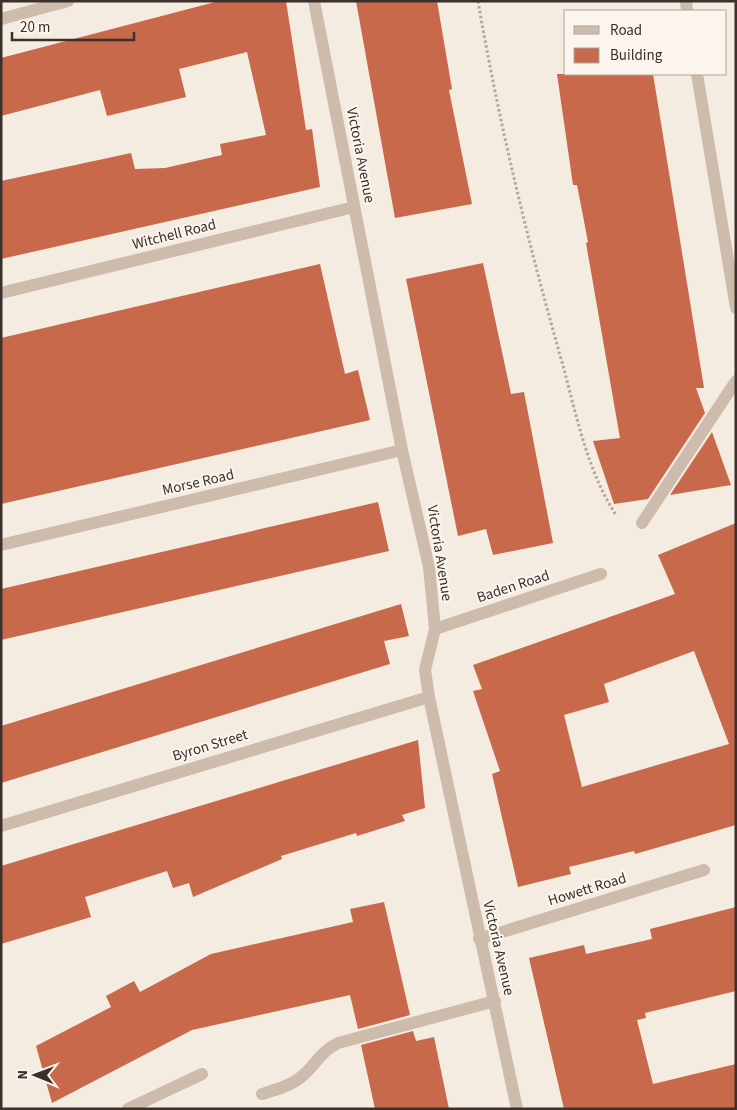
<svg xmlns="http://www.w3.org/2000/svg" width="737" height="1110" viewBox="0 0 737 1110" font-family="'Source Sans 3',sans-serif">
<style>
.building{fill:#c8694b;fill-rule:evenodd}
.lines{fill:none;stroke-linecap:round;stroke-linejoin:round}
.path{stroke:#b9a596;stroke-width:3;stroke-dasharray:2.5 2.5;stroke-linecap:butt}
.minor{stroke:#cdbbac;stroke-width:12}
.labels{text-anchor:middle;stroke-width:4;stroke-linejoin:round;paint-order:stroke}
.street-label{font-size:15px;fill:#3b302b;stroke:#fbf5ee}
</style>
<rect width="100%" height="100%" fill="#f4ebe1"/>
<!-- building -->
<path class="building" d="M219 1H286L306 130 312 129 320 187 1 259V181L131 153 135 169 165 168 222 155 220 144 266 135 247 52 179 69 186 97 107 116 100 90 1 116V58Z
M356 1H437L452 89 449 90 472 204 395 218Z
M557 74H653L704 388H696L705 413 648 499 614 504 593 441 620 438 586 243 588 242 577 185H573Z
M483 263 511 394 524 392 553 543 493 555 486 529 458 536 406 279Z
M320 264 345 374 358 370 370 420 1 504V338Z
M712 432 731 485 670 495Z
M378 502 389 551 1 640V589Z
M736 523V825L635 854 634 851 569 867 571 874 518 887 492 774 500 771 473 691 482 689 473 665 675 594 658 555ZM694 651 729 744 582 787 564 715 609 702 604 684Z
M401 604 409 636 384 641 390 664 1 783V726Z
M418 740 425 808 402 815 405 821 357 836 356 833 281 856 282 859 193 897 189 883 173 888 167 871 85 897 91 917 1 944V866Z
M384 902 410 1015 358 1029 350 995 192 1030 52 1103 36 1046 111 1007 106 996 134 981 140 992 211 954 353 922 350 909Z
M736 907V991L645 1013 646 1018 637 1020 653 1084 736 1064V1109H564L529 958 584 945 586 954 652 939 650 929Z
M413 1031 416 1041 434 1037 449 1109H375L361 1045Z"/>
<g class="lines">
<!-- path -->
<path class="path" d="M478 1C499 123 528 243 562 362 576 413 587 471 616 515"/>
<!-- minor -->
<path class="minor" d="M314 1 402 450 429 567 435 629 425 670 429 697 517 1109
M686 1 687 11
M1 19 68 1
M697 74 736 308
M1 293 354 207
M642 523 736 381
M1 545 402 450
M435 629 601 574
M1 826 429 697
M479 939 704 870
M262 1094C275 1090 290 1086 301 1077 315 1066 320 1052 338 1043L495 1001
M128 1109 202 1074"/>
</g>
<g class="labels">
<!-- street labels -->
<g class="street-label">
<text transform="translate(361 155) rotate(79)" y="5">Victoria Avenue</text>
<text transform="translate(174 234) rotate(-14)" y="5">Witchell Road</text>
<text transform="translate(198 482) rotate(-13)" y="5">Morse Road</text>
<text transform="translate(440 553) rotate(81)" y="5">Victoria Avenue</text>
<text transform="translate(513 586) rotate(-18)" y="5">Baden Road</text>
<text transform="translate(210 745) rotate(-17)" y="5">Byron Street</text>
<text transform="translate(587 889) rotate(-17)" y="5">Howett Road</text>
<text transform="translate(499 948) rotate(77)" y="5">Victoria Avenue</text>
</g>
</g>
<!-- border -->
<rect width="737" height="1110" fill="none" stroke="#3b302b" stroke-width="5"/>
<!-- legend -->
<rect x="564" y="10" width="162" height="65" fill="#fbf5ee" stroke="#aea6a0"/>
<rect x="574" y="26" width="25" height="8" fill="#cdbbac" stroke="#aea6a0"/>
<text x="610" y="35" font-size="15" fill="#3b302b">Road</text>
<rect x="574" y="48" width="25" height="15" fill="#c8694b" stroke="#aea6a0"/>
<text x="610" y="60" font-size="15" fill="#3b302b">Building</text>
<!-- north arrow -->
<g transform="translate(35 1075) rotate(271)" stroke="#fbf5ee" stroke-width="4" paint-order="stroke">
<path d="M0-4L9 19L0 12L-9 19Z" fill="#3b302b"/>
<text y="-8" font-size="14" font-weight="bold" text-anchor="middle" fill="#3b302b">N</text>
</g>
<!-- scale -->
<path d="M12 32v8h122v-8" fill="none" stroke="#3b302b" stroke-width="2.5"/>
<text x="20" y="32" font-size="15" fill="#3b302b" stroke="#fbf5ee" stroke-width="4" paint-order="stroke">20 m</text>
</svg>
